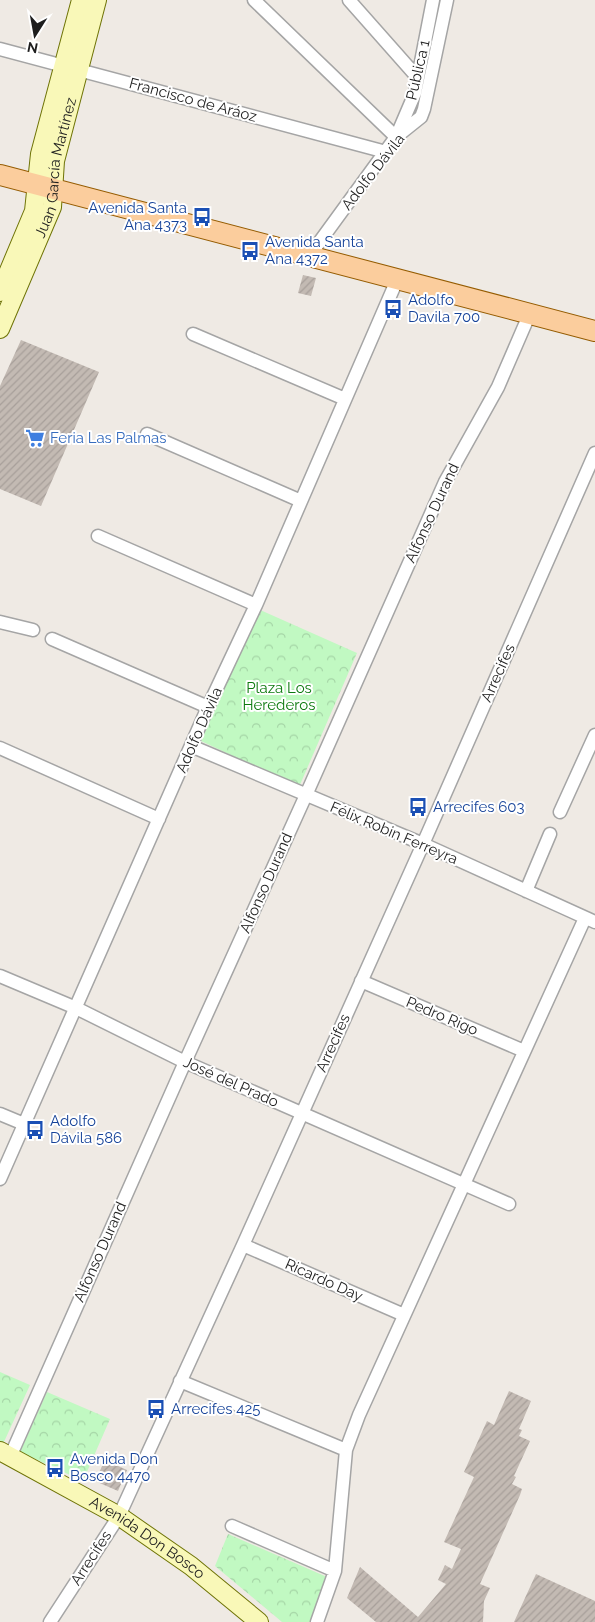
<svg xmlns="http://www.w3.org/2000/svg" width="595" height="1622" viewBox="0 0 595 1622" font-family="Raleway,sans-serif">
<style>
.park{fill:url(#park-crowns)}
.building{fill:url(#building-hatch)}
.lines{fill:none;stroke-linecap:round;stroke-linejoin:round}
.minor-casing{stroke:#a5a5a5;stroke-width:15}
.secondary-casing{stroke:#6e7306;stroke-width:20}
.primary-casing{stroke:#955c02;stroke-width:22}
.minor{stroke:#fff;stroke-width:12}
.secondary{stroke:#f9f8b8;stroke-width:18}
.primary{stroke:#fbcd9d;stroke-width:20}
.labels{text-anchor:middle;stroke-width:4;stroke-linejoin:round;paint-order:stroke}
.street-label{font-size:15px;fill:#1e1e1e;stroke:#fff}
.transit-label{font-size:15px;fill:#164399;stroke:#fff;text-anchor:start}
.shop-label{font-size:15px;fill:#366cbe;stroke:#fff;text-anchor:start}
.park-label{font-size:15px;fill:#0d7a0f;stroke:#fff}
</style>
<defs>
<pattern id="park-crowns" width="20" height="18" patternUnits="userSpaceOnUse" patternTransform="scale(1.25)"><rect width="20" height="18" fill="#c1f9c2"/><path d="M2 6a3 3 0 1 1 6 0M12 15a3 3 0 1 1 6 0" fill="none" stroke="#a5d5a6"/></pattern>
<pattern id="building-hatch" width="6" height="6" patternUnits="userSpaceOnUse" patternTransform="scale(1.25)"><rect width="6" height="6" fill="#c3bab3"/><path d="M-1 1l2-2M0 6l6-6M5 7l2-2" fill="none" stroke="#a79f9a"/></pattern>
</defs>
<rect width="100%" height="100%" fill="#efeae4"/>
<!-- park -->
<path class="park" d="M258 609 357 653 299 787 201 741Z
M0 1372 30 1385 3 1444 0 1443Z
M47 1392 110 1419 83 1481 20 1452Z
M228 1534 327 1577V1583L310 1622H282L215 1566Z"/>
<!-- building -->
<path class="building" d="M303 275 316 278 311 296 298 293Z
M21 340 99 372 41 506 0 489V386Z
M509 1391 531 1401 519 1429 522 1430 519 1436 530 1441 514 1476 516 1477 512 1484 522 1489 520 1495 480 1584 490 1588 484 1601 483 1622H376L347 1598 360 1567 418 1617 446 1584 438 1580 445 1565 452 1569 461 1549 444 1542 474 1477 464 1472 487 1421 494 1425Z
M105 1460 127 1470 118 1491 95 1481Z
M536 1574 595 1601V1622H514Z"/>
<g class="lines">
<!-- minor casing -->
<g class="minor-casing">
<path id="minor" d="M254 0 396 137
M349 0 418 78
M0 49 386 152
M397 135 415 93 433 0
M310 255 396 137 421 117 424 109 447 0
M193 334 345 399
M147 434 301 501
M98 536 256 605
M0 622 33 630
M52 639 208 707
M191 746 423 844 595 922
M0 748 159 819
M560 812 595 735
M526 891 550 834
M0 976 76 1008 185 1062 509 1204
M361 981 524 1051
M0 1114 24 1124
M0 1179 208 707 256 605 397 280
M243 1245 404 1315
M180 1381 346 1450
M10 1457 185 1062 306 795 445 482 498 387 530 313
M232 1526 335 1571
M50 1622 119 1516 243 1245 423 844 595 453
M317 1622 335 1571 346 1450 359 1415 585 918"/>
</g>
<!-- secondary casing -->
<g class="secondary-casing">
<g id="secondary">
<path d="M0 292 34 211 40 154 81 0"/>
<path id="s1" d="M0 329 52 207 55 161 97 0"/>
<path id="s2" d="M0 1451 119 1516 191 1566 259 1622"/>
</g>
</g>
<!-- primary casing -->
<g class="primary-casing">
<path id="primary" d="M0 175 595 331"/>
</g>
<!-- minor -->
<use href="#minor" class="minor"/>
<!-- secondary -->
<use href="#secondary" class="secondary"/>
<!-- primary -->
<use href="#primary" class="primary"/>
</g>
<!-- icons -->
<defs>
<g id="bus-bare" transform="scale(1.5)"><path d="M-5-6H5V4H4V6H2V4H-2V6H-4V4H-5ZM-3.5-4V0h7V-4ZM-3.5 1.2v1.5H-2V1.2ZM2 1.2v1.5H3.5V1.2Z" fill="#1a4fb4" stroke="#fff" stroke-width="2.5" paint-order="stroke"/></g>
<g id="supermarket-bare" transform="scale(1.5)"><path d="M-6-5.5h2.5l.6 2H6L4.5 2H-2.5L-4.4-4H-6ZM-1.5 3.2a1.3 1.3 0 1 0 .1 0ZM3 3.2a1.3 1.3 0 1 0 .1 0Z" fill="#3f7fe0" stroke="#fff" stroke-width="2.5" paint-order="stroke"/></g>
</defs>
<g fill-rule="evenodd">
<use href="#bus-bare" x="202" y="217"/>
<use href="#bus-bare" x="250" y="251"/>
<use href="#bus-bare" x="393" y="309"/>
<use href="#supermarket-bare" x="35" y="438"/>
<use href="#bus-bare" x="418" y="807"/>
<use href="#bus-bare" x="35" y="1130"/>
<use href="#bus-bare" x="156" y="1409"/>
<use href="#bus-bare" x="55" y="1468"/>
</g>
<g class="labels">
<!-- street labels -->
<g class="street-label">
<text transform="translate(418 70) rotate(-77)" y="5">Pública 1</text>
<text transform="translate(193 100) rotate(15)" y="5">Francisco de Aráoz</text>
<text dy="5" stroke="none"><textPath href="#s1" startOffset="172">Juan García Martínez</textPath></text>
<text transform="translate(373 172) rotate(-52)" y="5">Adolfo Dávila</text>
<text transform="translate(432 513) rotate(-65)" y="5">Alfonso Durand</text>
<text transform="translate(498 673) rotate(-66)" y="5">Arrecifes</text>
<text transform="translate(199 730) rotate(-66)" y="5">Adolfo Dávila</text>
<text transform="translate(394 833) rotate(23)" y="5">Félix Robin Ferreyra</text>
<text transform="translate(266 883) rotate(-66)" y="5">Alfonso Durand</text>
<text transform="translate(442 1016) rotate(23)" y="5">Pedro Rigo</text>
<text transform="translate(333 1043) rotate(-66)" y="5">Arrecifes</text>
<text transform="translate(231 1082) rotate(24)" y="5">José del Prado</text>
<text transform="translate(100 1252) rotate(-66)" y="5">Alfonso Durand</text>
<text transform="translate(324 1280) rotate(24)" y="5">Ricardo Day</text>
<text dy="5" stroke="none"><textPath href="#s2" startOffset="171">Avenida Don Bosco</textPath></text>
<text transform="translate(91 1558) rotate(-57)" y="5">Arrecifes</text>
</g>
<!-- transit labels -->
<g class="transit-label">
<text x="187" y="213" text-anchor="end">Avenida Santa<tspan x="187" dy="17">Ana 4373</tspan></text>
<text x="265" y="247">Avenida Santa<tspan x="265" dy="17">Ana 4372</tspan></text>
<text x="408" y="305">Adolfo<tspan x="408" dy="17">Davila 700</tspan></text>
<text x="433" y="812">Arrecifes 603</text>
<text x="50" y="1126">Adolfo<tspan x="50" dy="17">Dávila 586</tspan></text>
<text x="171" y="1414">Arrecifes 425</text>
<text x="70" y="1464">Avenida Don<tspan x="70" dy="17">Bosco 4470</tspan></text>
</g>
<!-- shop labels -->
<g class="shop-label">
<text x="50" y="443">Feria Las Palmas</text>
</g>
<!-- park labels -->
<g class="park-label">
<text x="279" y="693">Plaza Los<tspan x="279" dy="17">Herederos</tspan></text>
</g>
</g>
<!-- north arrow -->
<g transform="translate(35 35) rotate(191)" stroke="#ffffff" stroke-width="4" paint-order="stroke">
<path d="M0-4L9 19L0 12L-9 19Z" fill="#1e1e1e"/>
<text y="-8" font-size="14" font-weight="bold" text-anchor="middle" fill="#1e1e1e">N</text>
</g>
</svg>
